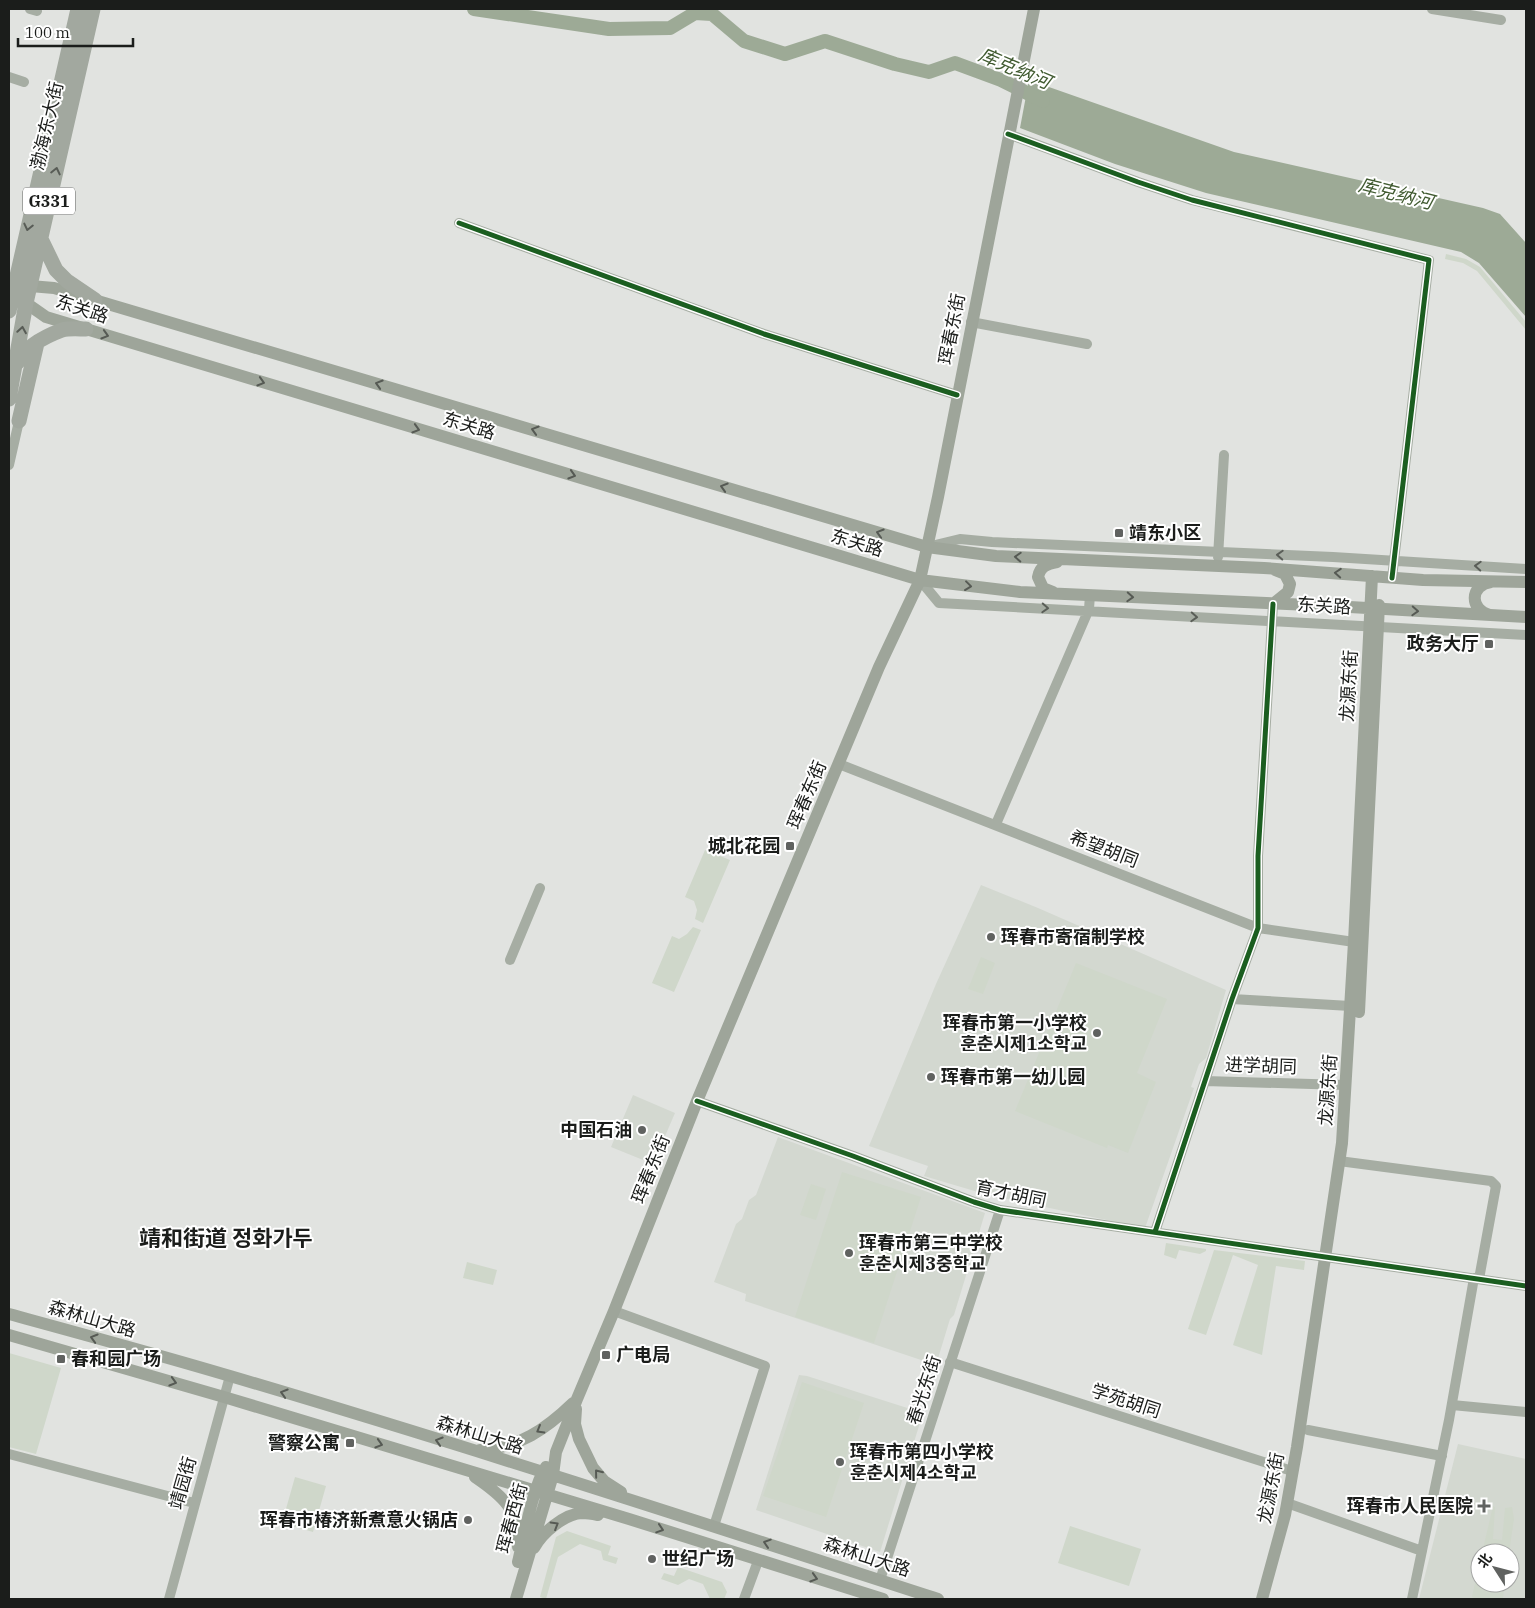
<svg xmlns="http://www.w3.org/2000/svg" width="1535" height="1608" viewBox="0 0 1535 1608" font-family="'IBM Plex Serif','Noto Sans SC','Noto Sans KR',serif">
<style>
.built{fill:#d3d8d0;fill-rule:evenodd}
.green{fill:#cfd7ca}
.water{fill:#9daa96}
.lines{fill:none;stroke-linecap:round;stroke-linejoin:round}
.river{stroke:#9daa96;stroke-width:14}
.minor{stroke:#a6ada3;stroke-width:10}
.major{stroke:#9ea59a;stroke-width:12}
.highway{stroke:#a2a89f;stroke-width:15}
.cycleway-casing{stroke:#fff;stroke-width:8}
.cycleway{stroke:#1b5e20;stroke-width:5}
.oneway{stroke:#585c56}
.oneway2{stroke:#565a54}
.oneway3{stroke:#5a5e58}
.poi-dot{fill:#606260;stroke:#fff;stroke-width:2}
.labels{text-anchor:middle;stroke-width:4;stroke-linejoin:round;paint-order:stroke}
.shield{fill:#fff;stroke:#5f615f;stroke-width:1}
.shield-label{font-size:16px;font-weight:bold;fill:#1b1d1b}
.street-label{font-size:18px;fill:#1b1d1b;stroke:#fff}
.poi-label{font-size:18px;font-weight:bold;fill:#1b1d1b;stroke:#fff;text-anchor:start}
.water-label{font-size:19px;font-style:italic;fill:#415b31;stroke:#fff}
.district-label{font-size:22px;font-weight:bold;fill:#1b1d1b;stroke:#fff}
</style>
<rect width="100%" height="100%" fill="#e1e3e0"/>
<!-- built -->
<path class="built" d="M981 885 1038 908 1226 990 1206 1058 1199 1064 1191 1087 1194 1088 1145 1228 988 1195 924 1176 928 1166 869 1146 936 984Z
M633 1095 675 1113 653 1164 611 1147Z
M778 1137 985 1213 954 1315 950 1319 936 1365 745 1301 746 1294 714 1282 736 1224 742 1219 749 1200 756 1195Z
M799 1375 807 1376 923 1413 880 1552 756 1510Z
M1458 1444 1526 1459V1599H1419ZM1480 1553H1510V1583H1480Z"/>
<!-- green -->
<path class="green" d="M1446 254 1466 259 1480 267 1526 322V330L1477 271 1463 263 1445 259Z
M705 850 730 860 703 923 695 919 697 910 694 901 685 897Z
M693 927 701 930 674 992 652 983 672 936 679 939 687 934Z
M981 957 995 963 983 994 968 989Z
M1076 963 1167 999 1137 1073 1156 1082 1128 1153 1108 1145 1107 1148 1015 1111Z
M842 1172 921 1197 874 1343 795 1317Z
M811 1184 826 1189 816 1220 800 1215Z
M1166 1243 1206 1249V1251L1200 1254 1179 1250 1176 1259 1164 1255Z
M1214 1250 1305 1261 1304 1270 1276 1266 1262 1355 1233 1345 1258 1265 1233 1255 1206 1335 1188 1329Z
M467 1262 497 1270 493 1285 463 1278Z
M9 1353 61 1368 36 1454 9 1447Z
M802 1382 864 1403 826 1517 763 1496Z
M295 1477 326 1486 313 1532 282 1523Z
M1493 1506 1495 1507 1493 1539 1502 1540 1505 1508 1512 1507 1514 1519 1509 1553H1482Z
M1070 1526 1141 1549 1129 1586 1058 1563Z
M567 1531 611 1546 608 1555 618 1558 616 1564 603 1560 601 1551 580 1544 558 1557 546 1599 540 1597 556 1537Z
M1480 1561V1583H1505L1503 1598 1501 1599H1475L1472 1597Z
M678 1567 722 1582 727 1592 724 1599H710L703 1584 689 1579 678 1585 661 1579 664 1573 674 1576Z"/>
<!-- water -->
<path class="water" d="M1029 80 1234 152 1483 208 1500 214 1526 243V317L1479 263 1461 252 1206 193 1115 164 1020 128Z"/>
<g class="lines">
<!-- river -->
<path class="river" d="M474 9 609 29 670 28 695 13 712 14 744 41 785 54 825 41 895 64 929 72 955 63 1001 80 1043 101"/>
<!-- minor -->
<path class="minor" d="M30 9 37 11
M1432 9 1501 20
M9 77 24 82
M1008 134 1138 182 1192 200 1429 260 1392 578
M459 223 764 334 957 395
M971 322 1087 344
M9 465 19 421
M931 546 960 539 992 542 1333 557 1526 569
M1218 557 1224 455
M920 580 939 603 1526 635
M839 764 1258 928 1361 943
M996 824 1089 609 1090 595
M510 960 540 888
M1232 999 1350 1006
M1205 1081 1345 1085
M697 1101 853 1156 974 1202 1000 1210 1526 1286
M1339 1161 1491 1181 1496 1186 1479 1279
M1155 1232 1232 999 1258 928V856L1273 604
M614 1311 765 1366 714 1526
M950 1362 1292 1471
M1452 1405 1526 1412
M1308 1430 1442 1456
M9 1454 194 1503
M1287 1503 1422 1551
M880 1580 1000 1210
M169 1599 230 1376
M744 1599 758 1561
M1412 1599 1449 1420 1474 1278"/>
<!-- major -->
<path class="major" d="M21 284 30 286 54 288 927 547 996 556 1264 568 1423 580 1526 582
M19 302 26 303 46 317 86 329 920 580 1020 592 1332 606 1526 617
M1053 592 1043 588 1038 577C1040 566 1047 564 1057 562
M1273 604 1288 592 1290 584 1285 574 1275 570
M1490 615C1469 610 1470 585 1491 582
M1359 1012 1379 605
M9 1314C82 1334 156 1354 230 1376 467 1446 703 1523 938 1599
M9 1335 224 1397 629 1519 883 1599
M576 1409 575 1424 579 1439 593 1468 604 1481 621 1492
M480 1450C519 1448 546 1429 573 1403
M475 1477C503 1496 520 1510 518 1547
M534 1548C542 1533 564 1514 582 1513 587 1513 593 1514 598 1515
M518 1562C524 1537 533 1486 546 1467
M516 1599 553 1475 556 1452 577 1399 614 1311 697 1101 780 903 879 667 920 580 938 497 1034 9
M1262 1599 1285 1515 1297 1447 1342 1143 1354 942 1372 576"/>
<!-- highway -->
<path class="highway" d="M41 239 56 270 67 281 95 300
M9 311 78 9
M18 362C26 346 46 336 62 330 69 328 79 329 86 329
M9 399 26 303 93 9
M19 421 37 343"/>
<!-- cycleway casing -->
<g class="cycleway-casing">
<path id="cycleway" d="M1008 134 1138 182 1192 200 1429 260 1392 578
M459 223 764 334 957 395
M697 1101 853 1156 974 1202 1000 1210 1526 1286
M1155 1232 1232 999 1258 928V856L1273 604"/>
</g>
<!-- cycleway -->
<use href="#cycleway" class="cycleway"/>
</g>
<!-- one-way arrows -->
<defs><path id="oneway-chevron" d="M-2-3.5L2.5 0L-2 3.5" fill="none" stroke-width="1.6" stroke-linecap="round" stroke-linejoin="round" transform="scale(1.25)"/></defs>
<g class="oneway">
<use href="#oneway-chevron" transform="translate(56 171) rotate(-77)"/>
<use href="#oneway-chevron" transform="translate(28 227) rotate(103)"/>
<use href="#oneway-chevron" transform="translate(22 330) rotate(-81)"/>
</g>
<g class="oneway2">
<use href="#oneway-chevron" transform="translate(105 335) rotate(17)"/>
<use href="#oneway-chevron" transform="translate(261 382) rotate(17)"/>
<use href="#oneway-chevron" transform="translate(379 384) rotate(-163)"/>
<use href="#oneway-chevron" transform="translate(416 429) rotate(17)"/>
<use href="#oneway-chevron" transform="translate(535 430) rotate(-163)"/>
<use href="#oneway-chevron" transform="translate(572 475) rotate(17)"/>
<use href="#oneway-chevron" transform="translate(724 487) rotate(-163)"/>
<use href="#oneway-chevron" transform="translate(880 533) rotate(-163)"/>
<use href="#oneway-chevron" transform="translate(1018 557) rotate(-177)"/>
<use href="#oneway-chevron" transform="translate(1338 573) rotate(-176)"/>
<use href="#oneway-chevron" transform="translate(968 586) rotate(7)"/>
<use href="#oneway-chevron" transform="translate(1130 597) rotate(3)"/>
<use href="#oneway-chevron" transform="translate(1415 611) rotate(3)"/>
<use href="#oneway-chevron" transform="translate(94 1338) rotate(-164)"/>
<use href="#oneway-chevron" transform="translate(173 1382) rotate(16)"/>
<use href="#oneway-chevron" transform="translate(284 1393) rotate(-163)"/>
<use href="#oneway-chevron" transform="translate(540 1430) rotate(150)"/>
<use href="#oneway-chevron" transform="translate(439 1441) rotate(-163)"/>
<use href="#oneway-chevron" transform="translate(379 1444) rotate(17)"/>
<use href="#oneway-chevron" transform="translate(598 1473) rotate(-129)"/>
<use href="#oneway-chevron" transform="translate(555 1525) rotate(-31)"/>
<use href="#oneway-chevron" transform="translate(660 1529) rotate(18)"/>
<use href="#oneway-chevron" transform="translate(767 1543) rotate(-162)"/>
<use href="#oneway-chevron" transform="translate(814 1578) rotate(17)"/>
</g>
<g class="oneway3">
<use href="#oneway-chevron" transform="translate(1280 555) rotate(-177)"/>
<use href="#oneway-chevron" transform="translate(1478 566) rotate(-177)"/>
<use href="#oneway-chevron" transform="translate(1045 608) rotate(3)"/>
<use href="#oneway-chevron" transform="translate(1194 617) rotate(3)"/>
</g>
<!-- markers -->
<g class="poi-dot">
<rect x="1114" y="528" width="10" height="10" rx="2.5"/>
<rect x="1484" y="639" width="10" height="10" rx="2.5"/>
<rect x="785" y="841" width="10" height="10" rx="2.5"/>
<circle cx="991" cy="937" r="5"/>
<circle cx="1097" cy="1033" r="5"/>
<circle cx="931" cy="1077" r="5"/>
<circle cx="642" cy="1130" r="5"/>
<circle cx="849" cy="1253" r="5"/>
<rect x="601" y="1350" width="10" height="10" rx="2.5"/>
<rect x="56" y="1354" width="10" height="10" rx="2.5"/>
<rect x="345" y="1438" width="10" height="10" rx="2.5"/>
<circle cx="840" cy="1462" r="5"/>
<path d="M1481.5 1498.5h5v5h5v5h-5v5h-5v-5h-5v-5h5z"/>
<circle cx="468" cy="1520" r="5"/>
<circle cx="652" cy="1559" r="5"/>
</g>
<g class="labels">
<!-- shield labels -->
<rect class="shield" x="23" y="187.5" width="52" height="27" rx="4"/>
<g class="shield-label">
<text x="49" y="207">G331</text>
</g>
<!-- street labels -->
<g class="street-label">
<text transform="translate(47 126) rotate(-77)" y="6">渤海东大街</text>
<text transform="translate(82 309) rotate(18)" y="6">东关路</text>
<text transform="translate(952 329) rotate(-79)" y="6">珲春东街</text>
<text transform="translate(469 426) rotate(17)" y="6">东关路</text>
<text transform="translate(857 543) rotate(17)" y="6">东关路</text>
<text transform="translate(1324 606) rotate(3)" y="6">东关路</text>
<text transform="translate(1349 686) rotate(-87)" y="6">龙源东街</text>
<text transform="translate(807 795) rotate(-67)" y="6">珲春东街</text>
<text transform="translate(1104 849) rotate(21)" y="6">希望胡同</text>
<text transform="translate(1261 1066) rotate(2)" y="6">进学胡同</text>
<text transform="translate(1328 1090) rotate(-86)" y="6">龙源东街</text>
<text transform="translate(651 1169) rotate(-68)" y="6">珲春东街</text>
<text transform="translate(1011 1194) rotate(12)" y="6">育才胡同</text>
<text transform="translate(92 1319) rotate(16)" y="6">森林山大路</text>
<text transform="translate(924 1390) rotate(-72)" y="6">春光东街</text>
<text transform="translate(1126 1401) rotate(18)" y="6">学苑胡同</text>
<text transform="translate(480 1435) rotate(17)" y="6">森林山大路</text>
<text transform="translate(183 1483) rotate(-74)" y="6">靖园街</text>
<text transform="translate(1271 1488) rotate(-79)" y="6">龙源东街</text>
<text transform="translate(512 1518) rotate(-75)" y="6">珲春西街</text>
<text transform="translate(867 1557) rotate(18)" y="6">森林山大路</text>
</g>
<!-- poi labels -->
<g class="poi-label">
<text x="1129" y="539">靖东小区</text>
<text x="1479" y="650" text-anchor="end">政务大厅</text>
<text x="780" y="852" text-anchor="end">城北花园</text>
<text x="1001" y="943">珲春市寄宿制学校</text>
<text x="1087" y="1029" text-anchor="end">珲春市第一小学校<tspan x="1087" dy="21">훈춘시제1소학교</tspan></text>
<text x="941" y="1083">珲春市第一幼儿园</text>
<text x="632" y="1136" text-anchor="end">中国石油</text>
<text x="859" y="1249">珲春市第三中学校<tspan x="859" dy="21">훈춘시제3중학교</tspan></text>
<text x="616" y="1361">广电局</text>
<text x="71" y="1365">春和园广场</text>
<text x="340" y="1449" text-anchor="end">警察公寓</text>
<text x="850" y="1458">珲春市第四小学校<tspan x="850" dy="21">훈춘시제4소학교</tspan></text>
<text x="1473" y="1512" text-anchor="end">珲春市人民医院</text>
<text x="458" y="1526" text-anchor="end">珲春市椿济新煮意火锅店</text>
<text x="662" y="1565">世纪广场</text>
</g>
<!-- water labels -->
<g class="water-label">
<text transform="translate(1015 68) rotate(23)" y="7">库克纳河</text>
<text transform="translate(1396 193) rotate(14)" y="7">库克纳河</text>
</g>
<!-- district labels -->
<g class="district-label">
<text x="226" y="1246">靖和街道 정화가두</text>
</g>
</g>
<!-- border -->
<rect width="1535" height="1608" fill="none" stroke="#1b1d1b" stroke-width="20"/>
<!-- north arrow -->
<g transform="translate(1495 1568) rotate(306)"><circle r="24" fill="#ffffff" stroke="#a4a5a4"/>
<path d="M0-4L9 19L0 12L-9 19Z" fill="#606260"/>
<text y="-8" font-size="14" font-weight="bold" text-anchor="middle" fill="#1b1d1b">北</text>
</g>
<!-- scale -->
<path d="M18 38v8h115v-8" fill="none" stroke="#1b1d1b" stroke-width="2.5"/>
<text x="25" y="38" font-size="15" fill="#1b1d1b" stroke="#ffffff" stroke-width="4" paint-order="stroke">100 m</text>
</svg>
